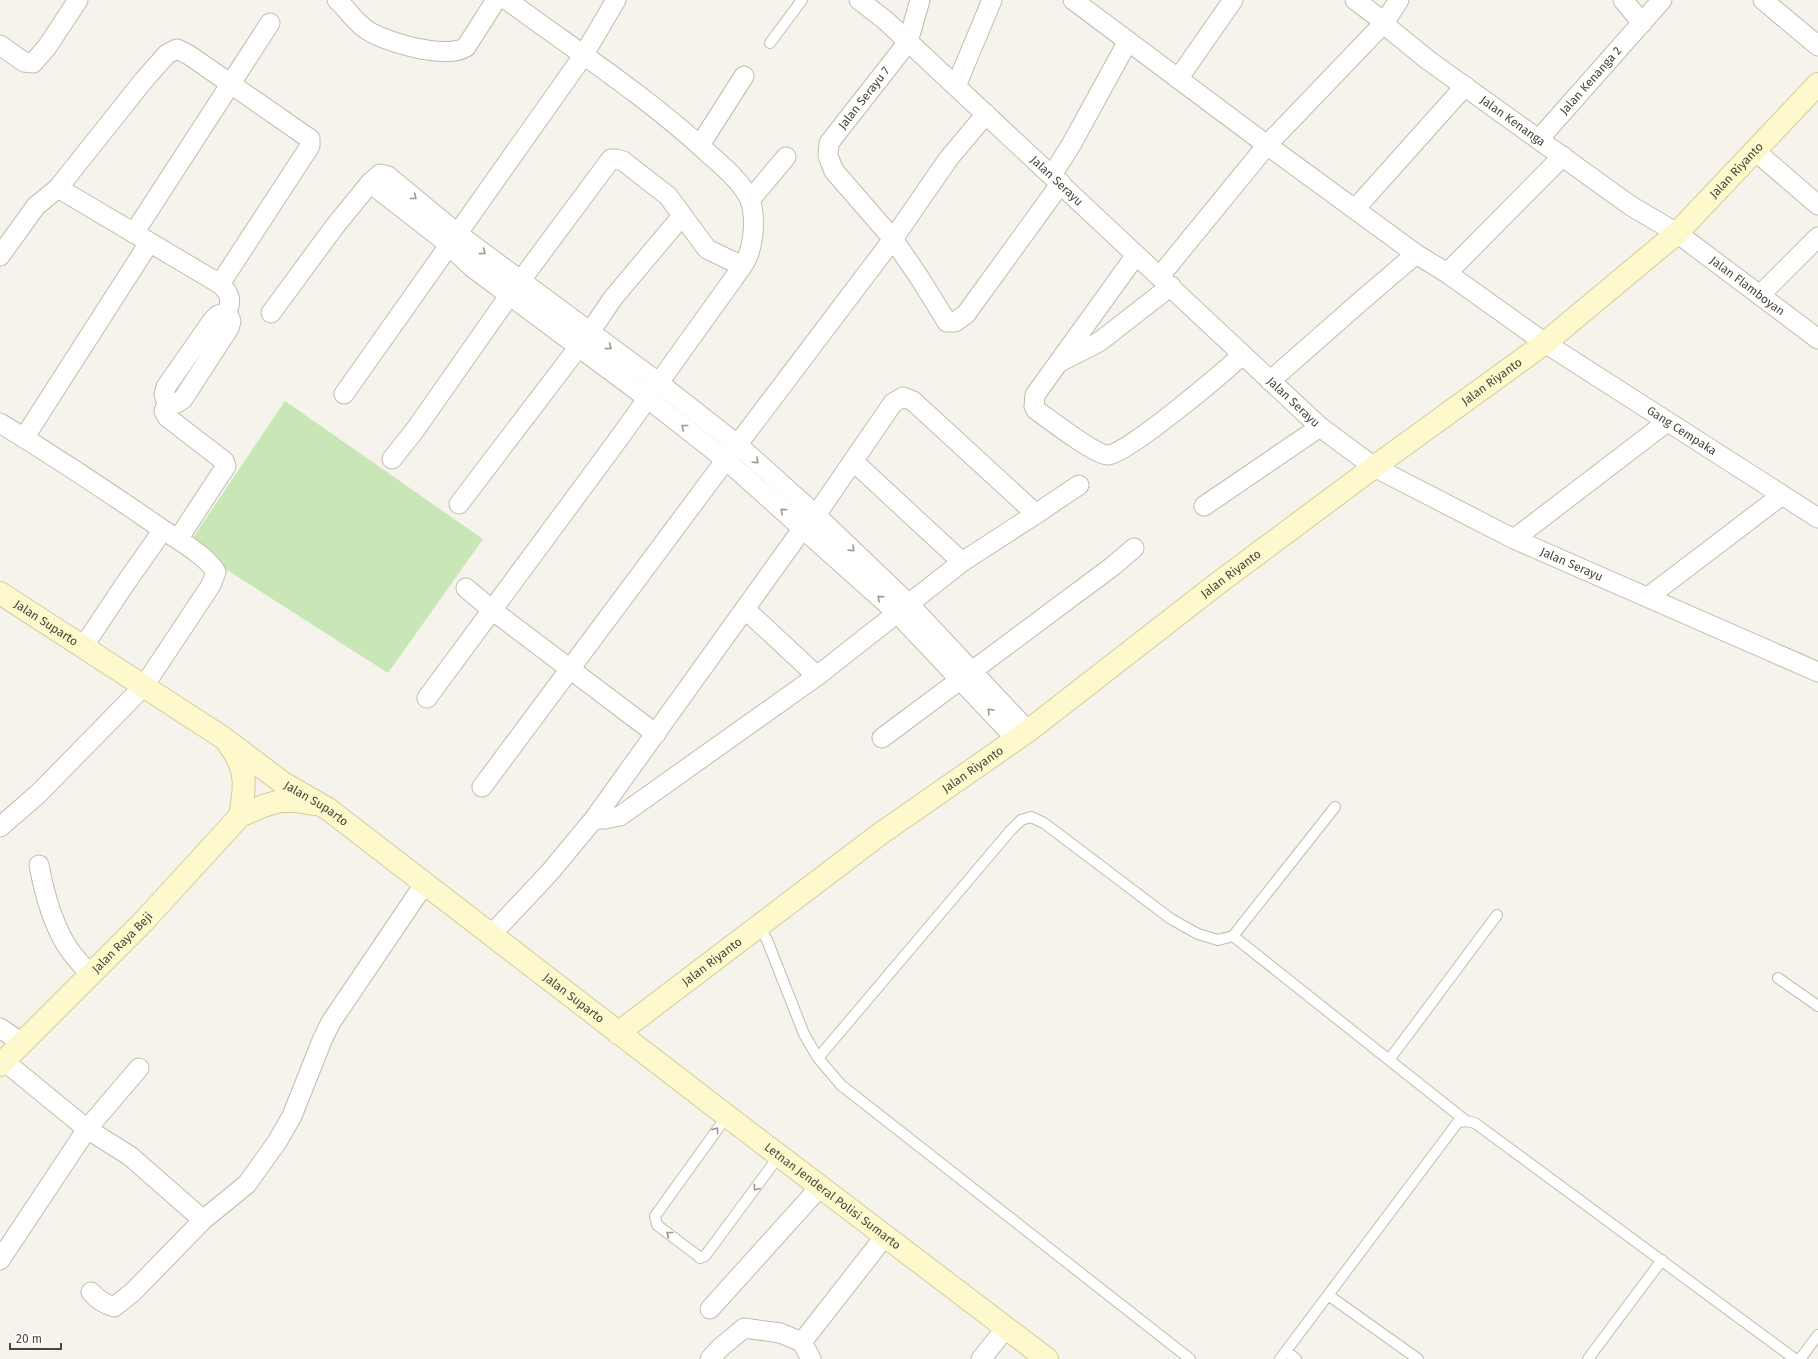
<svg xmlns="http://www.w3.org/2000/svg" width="1818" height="1359" viewBox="0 0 1818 1359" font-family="'Fira Sans',sans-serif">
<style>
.green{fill:#c9e7b6}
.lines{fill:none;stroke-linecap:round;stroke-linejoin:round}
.lane-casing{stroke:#c0bdae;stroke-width:12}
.street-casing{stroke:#c0bdae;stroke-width:21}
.secondary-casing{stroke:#d3cd9c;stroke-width:24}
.lane{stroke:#fff;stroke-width:10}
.street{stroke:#fff;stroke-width:19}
.secondary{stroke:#fdf9cd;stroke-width:22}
.oneway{stroke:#9b9992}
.labels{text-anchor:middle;stroke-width:4;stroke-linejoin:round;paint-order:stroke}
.street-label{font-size:12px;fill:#494539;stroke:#fff}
</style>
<rect width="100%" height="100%" fill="#f5f3eb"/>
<!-- green -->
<path class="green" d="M285 401 483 539 388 673 188 545Z"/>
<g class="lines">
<!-- lane casing -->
<g class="lane-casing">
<path id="lane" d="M770 43 802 0
M759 926 767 940 804 1034 818 1058 841 1085 1190 1359
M1233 936 1335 807
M1778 978 1818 1006
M818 1058 1010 831 1021 820 1031 817 1044 823 1171 919 1198 934 1218 940 1233 936 1466 1121
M1389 1060 1497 915
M727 1116 655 1216 657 1225 698 1256 700 1258 705 1256 779 1156
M1328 1295 1418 1359
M1286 1351 1296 1359
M1280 1359 1458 1122 1466 1121 1475 1123 1795 1359
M1588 1359 1662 1260
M1800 1359 1818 1335"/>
</g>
<!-- street casing -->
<g class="street-casing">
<g id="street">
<path d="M337 0C346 8 353 19 363 27 380 42 447 60 466 47L496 0"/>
<path id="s1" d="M859 0 885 20 1320 427 1374 467 1514 539 1818 672"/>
<path d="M920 0 908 42 829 143 828 156 834 171 893 239 919 277 947 322H955L966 314 1061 183"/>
<path id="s2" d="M1073 0 1267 145 1416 254 1447 273 1545 343 1818 518"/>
<path id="s3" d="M1355 0 1379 18 1391 30 1428 60 1631 206 1677 233 1818 339"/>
<path d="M1623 0 1642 23"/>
<path d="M1763 0 1818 46"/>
<path d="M0 45 24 62 33 63 47 47 78 0"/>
<path d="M1178 79 1233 0"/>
<path d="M956 86 992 0"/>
<path id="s4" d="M1539 139 1662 0"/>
<path d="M700 145 744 76"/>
<path d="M1754 150 1818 205"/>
<path d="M1052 175 1071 145 1128 41"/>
<path d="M58 188 220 284C230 293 232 300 227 313"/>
<path d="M750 200 786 157"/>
<path d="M1355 209 1465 86"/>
<path d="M134 233 270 23"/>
<path d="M1136 255 1035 395 1034 406 1036 410C1049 419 1095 455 1108 455 1125 456 1225 371 1242 355"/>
<path d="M0 256 36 206 58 188 144 80 167 54 177 49 189 55 310 139V146L220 284"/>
<path d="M1447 273 1563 156"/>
<path d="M1160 276 1267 145 1384 23 1399 0"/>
<path d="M1760 295 1818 237"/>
<path d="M227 313 231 321 229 328 183 399 177 403 167 404 164 394 166 387 212 321 218 315Z"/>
<path d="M271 313 335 226 370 183"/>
<path d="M1060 362 1099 342 1171 286"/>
<path d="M1270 381 1361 301 1416 254"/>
<path d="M344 394 583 56 616 0"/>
<path d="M167 404 164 411 167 417 224 461 226 466 178 539"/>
<path d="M0 423C54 456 107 491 159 527 176 539 205 554 216 572L211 585 144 686 38 794 0 827"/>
<path d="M24 438 149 243"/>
<path d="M392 459 415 430 504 303 611 159H616L623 161 668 196 707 249 742 266"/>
<path d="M853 461 962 562"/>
<path d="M459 504 590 332 613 298 682 216"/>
<path d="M1204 506 1320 427"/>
<path d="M1036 514 1079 485"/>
<path d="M1514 539 1667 422"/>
<path d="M466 588 492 610 656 734"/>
<path d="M1648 597 1782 495"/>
<path d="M745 609 817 676"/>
<path d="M83 647 125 584 163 530"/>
<path d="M427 698 617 441 734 278C738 272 743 266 746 260 754 244 756 217 750 200 744 185 723 166 710 155 648 97 575 50 507 0"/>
<path d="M882 738 1113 566 1134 548"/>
<path d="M1017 740 897 613 726 460 647 398 473 268 442 239 370 183 380 174 388 176 458 234 659 383 738 445 816 515 908 603 1028 731"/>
<path d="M482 787 722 465 893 239 949 158 986 114"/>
<path d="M39 865C44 892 51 919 65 943 71 954 81 964 90 974"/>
<path d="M491 935 550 872 594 819 803 528 816 515 893 403 903 397 913 401 1036 514 962 562 817 676 620 816 605 819H594"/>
<path d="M0 1028 22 1043"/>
<path d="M139 1068 87 1129 130 1156 203 1220"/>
<path d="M0 1260 87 1129 4 1061"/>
<path d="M91 1292C97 1299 104 1304 114 1307L133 1292 203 1220 247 1184 277 1142 292 1116 323 1038 331 1022 425 883"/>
<path d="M710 1309 820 1187"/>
<path d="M710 1359 720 1348 744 1328 780 1333 802 1342"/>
<path d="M811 1359 802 1342 885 1236"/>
<path d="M981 1359 1006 1328"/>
</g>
</g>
<!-- secondary casing -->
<g class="secondary-casing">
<g id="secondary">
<path id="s5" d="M0 593 222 737 283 783 328 809 727 1116 1047 1359"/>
<path d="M229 745C248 769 245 788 240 816"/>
<path id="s6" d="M618 1033 880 834 1028 731 1217 584 1374 467 1545 343 1677 233 1818 84"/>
<path id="s7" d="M0 1065 144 921 240 816 263 806 280 801H295L314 804"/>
</g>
</g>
<!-- lane -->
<use href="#lane" class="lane"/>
<!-- street -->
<use href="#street" class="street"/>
<!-- secondary -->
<use href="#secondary" class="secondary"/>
</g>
<!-- one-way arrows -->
<defs><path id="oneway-chevron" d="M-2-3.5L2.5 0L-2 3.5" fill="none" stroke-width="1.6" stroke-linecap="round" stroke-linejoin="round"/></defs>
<g class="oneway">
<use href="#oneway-chevron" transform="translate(414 197) rotate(39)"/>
<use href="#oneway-chevron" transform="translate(483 252) rotate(37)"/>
<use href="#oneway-chevron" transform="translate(609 347) rotate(37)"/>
<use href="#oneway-chevron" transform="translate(684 427) rotate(-142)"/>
<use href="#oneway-chevron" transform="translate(756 461) rotate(42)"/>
<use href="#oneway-chevron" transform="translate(783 511) rotate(-138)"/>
<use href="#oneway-chevron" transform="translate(852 549) rotate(44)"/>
<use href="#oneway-chevron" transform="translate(880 598) rotate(-138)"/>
<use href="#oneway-chevron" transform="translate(990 711) rotate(-133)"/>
<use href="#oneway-chevron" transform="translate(716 1130) rotate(-54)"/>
<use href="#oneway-chevron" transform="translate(756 1188) rotate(126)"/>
<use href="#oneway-chevron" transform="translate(669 1234) rotate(-142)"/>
</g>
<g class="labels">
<!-- street labels -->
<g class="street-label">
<text dy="4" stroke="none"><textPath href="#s4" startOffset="78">Jalan Kenanga 2</textPath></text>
<text transform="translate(864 98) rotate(-52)" y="4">Jalan Serayu 7</text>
<text dy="4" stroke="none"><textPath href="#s3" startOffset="199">Jalan Kenanga</textPath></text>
<text dy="4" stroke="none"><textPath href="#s6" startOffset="1414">Jalan Riyanto</textPath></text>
<text dy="4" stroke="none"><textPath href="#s1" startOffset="268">Jalan Serayu</textPath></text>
<text dy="4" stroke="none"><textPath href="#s3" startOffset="486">Jalan Flamboyan</textPath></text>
<text dy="4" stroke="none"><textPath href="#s6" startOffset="1090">Jalan Riyanto</textPath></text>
<text dy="4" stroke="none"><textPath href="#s1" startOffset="592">Jalan Serayu</textPath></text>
<text dy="4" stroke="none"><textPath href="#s2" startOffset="746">Gang Cempaka</textPath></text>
<text dy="4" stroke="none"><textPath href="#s1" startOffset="916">Jalan Serayu</textPath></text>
<text dy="4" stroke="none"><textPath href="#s6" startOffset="766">Jalan Riyanto</textPath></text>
<text dy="4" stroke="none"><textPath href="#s5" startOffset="55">Jalan Suparto</textPath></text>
<text dy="4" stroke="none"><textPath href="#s6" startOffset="442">Jalan Riyanto</textPath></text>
<text dy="4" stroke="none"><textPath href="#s5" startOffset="380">Jalan Suparto</textPath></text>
<text dy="4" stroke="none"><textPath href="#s7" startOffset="173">Jalan Raya Beji</textPath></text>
<text dy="4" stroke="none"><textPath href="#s6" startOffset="118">Jalan Riyanto</textPath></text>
<text dy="4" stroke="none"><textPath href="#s5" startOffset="703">Jalan Suparto</textPath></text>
<text dy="4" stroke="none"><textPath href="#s5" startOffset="1029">Letnan Jenderal Polisi Sumarto</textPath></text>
</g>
</g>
<!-- scale -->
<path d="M10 1343v6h51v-6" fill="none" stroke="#494539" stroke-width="2"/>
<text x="16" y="1343" font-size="12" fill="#494539" stroke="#ffffff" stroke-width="3" paint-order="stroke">20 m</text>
</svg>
